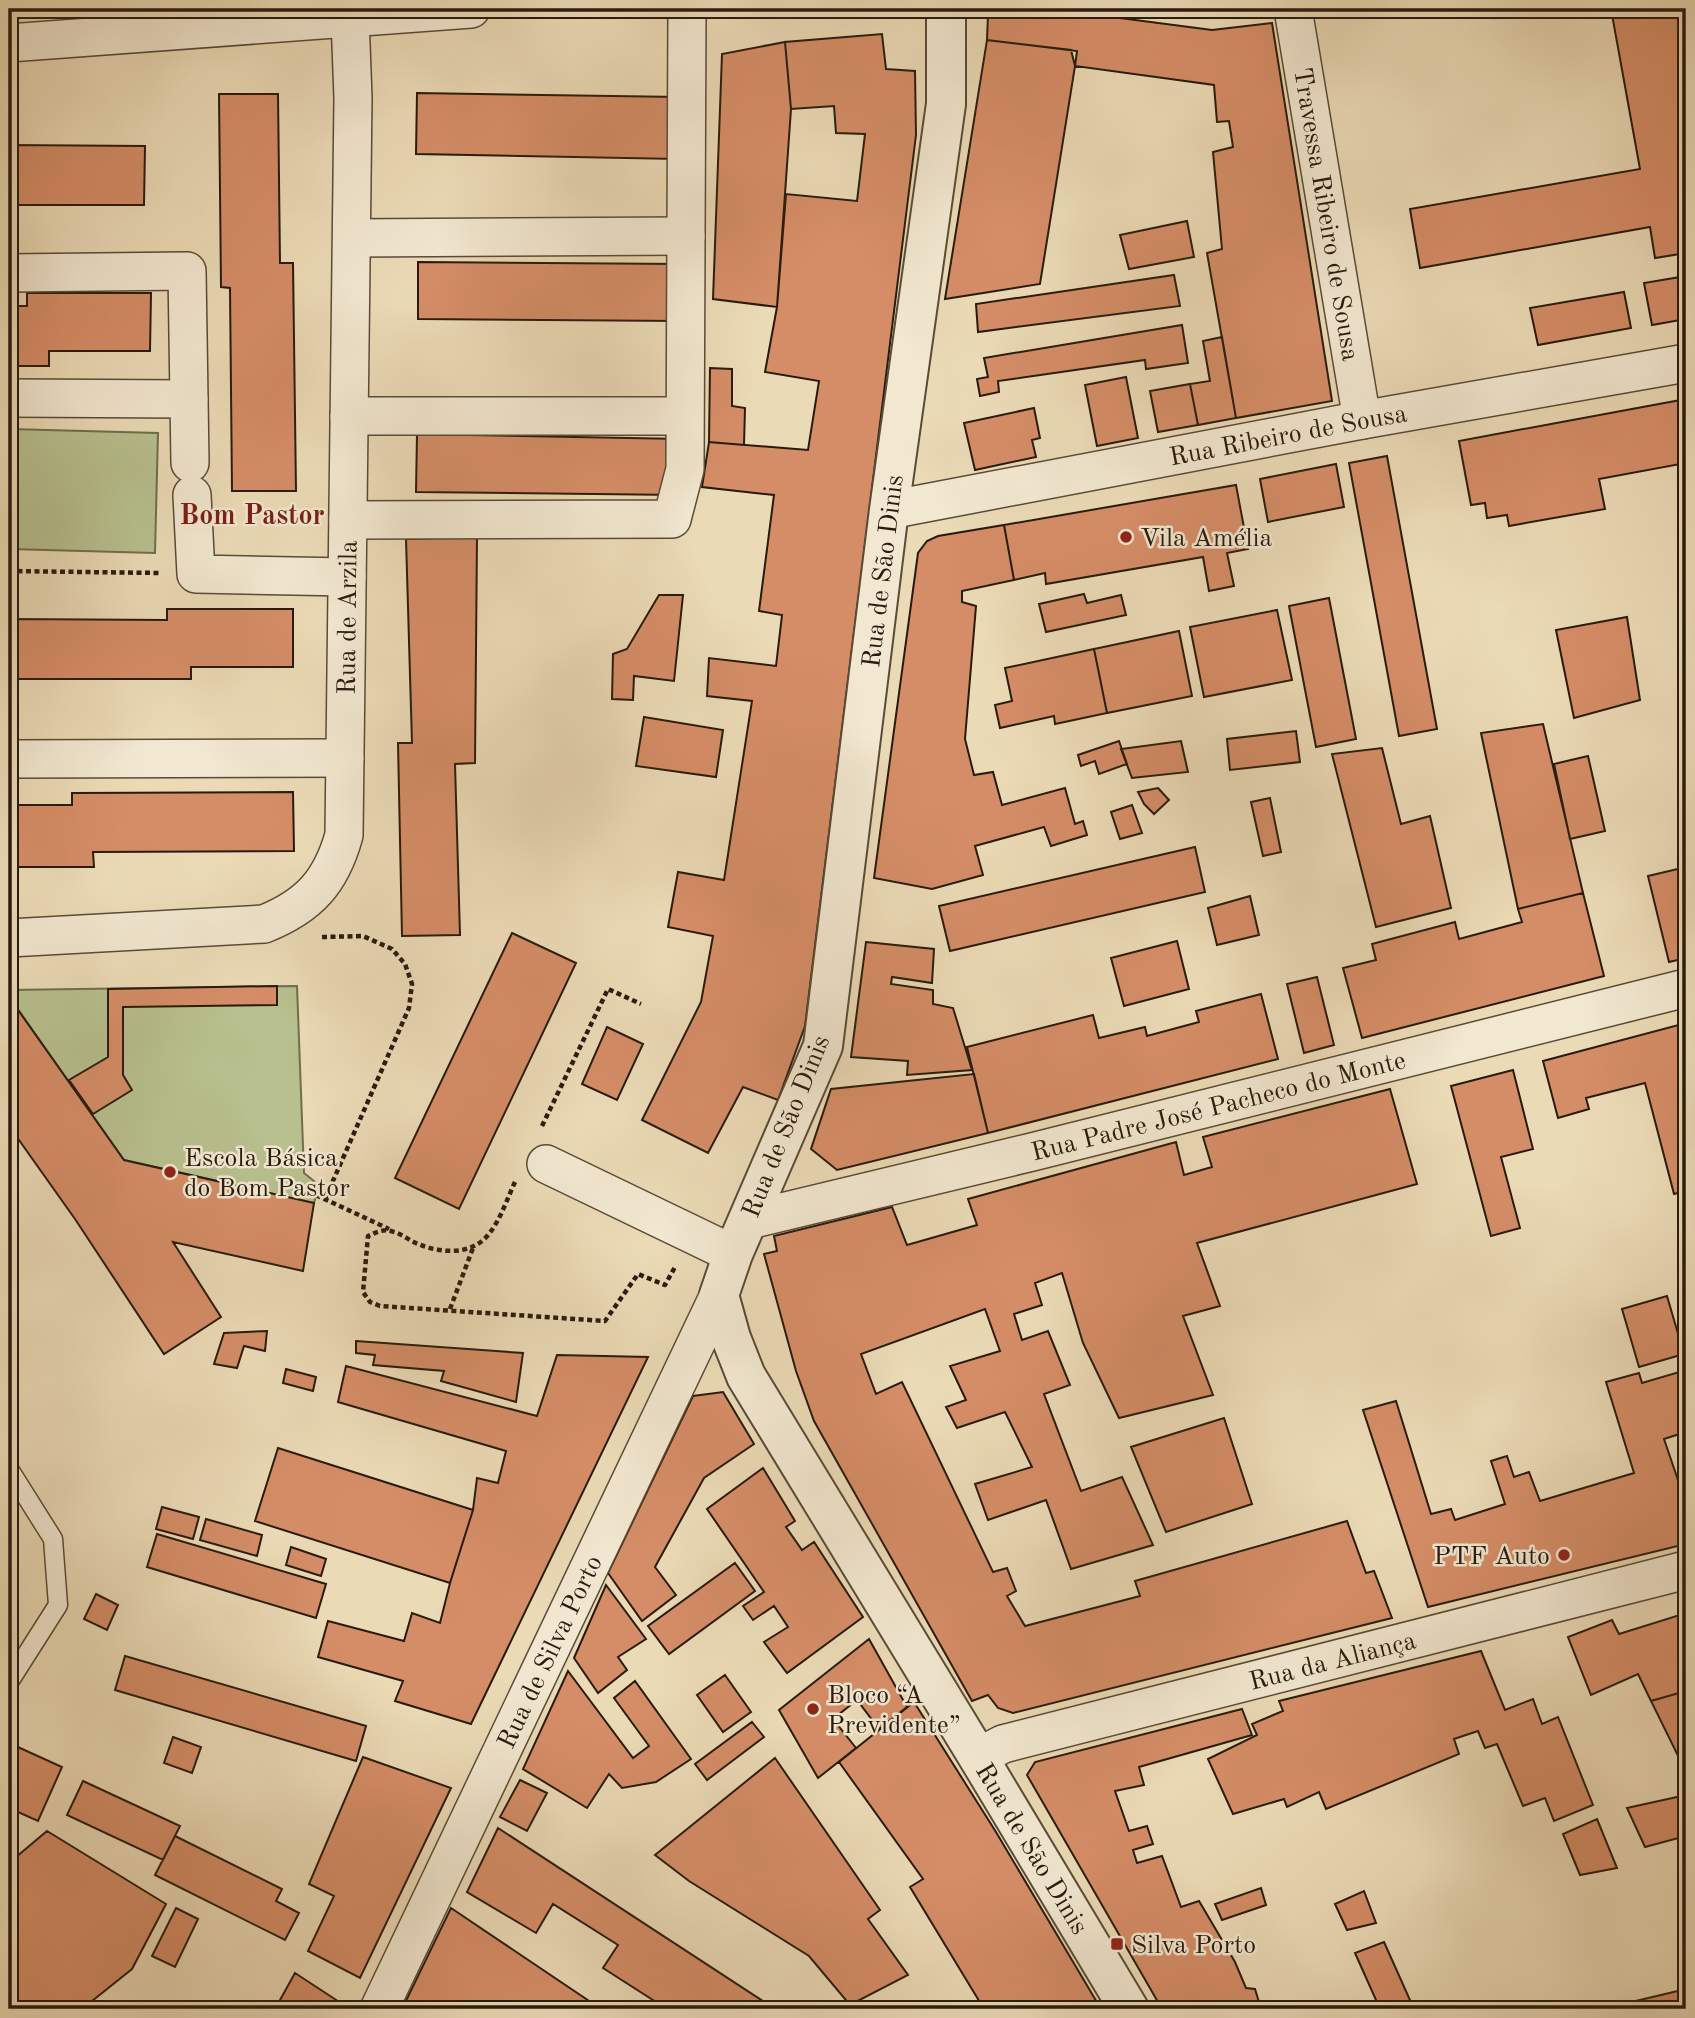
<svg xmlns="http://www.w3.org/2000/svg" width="1695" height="2018" viewBox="0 0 1695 2018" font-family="'Old Standard TT',serif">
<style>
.green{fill:#b7c08e;stroke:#706e4e;stroke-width:2}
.building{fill:#d58d67;stroke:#281b0d;stroke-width:2}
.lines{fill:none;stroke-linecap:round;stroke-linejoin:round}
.service-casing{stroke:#594b37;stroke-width:21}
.minor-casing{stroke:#594b37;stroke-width:40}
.tertiary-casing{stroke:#594b37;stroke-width:42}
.path{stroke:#281b0d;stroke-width:4.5;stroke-dasharray:5 3.5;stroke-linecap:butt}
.service{stroke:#f2e7d0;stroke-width:18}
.minor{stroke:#f2e7d0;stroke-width:37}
.tertiary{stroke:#f2e7d0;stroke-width:38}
.poi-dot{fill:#8f2418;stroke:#f2e7d0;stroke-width:2.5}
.labels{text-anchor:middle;stroke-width:5;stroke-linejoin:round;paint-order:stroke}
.street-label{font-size:26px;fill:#281b0d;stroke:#f2e7d0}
.poi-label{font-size:26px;fill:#281b0d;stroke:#f2e7d0;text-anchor:start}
.neighbourhood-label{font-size:28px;font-weight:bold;fill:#7a1f14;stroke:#f2e7d0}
</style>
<rect width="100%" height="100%" fill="#ebdab6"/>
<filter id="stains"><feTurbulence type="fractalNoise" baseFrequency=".00286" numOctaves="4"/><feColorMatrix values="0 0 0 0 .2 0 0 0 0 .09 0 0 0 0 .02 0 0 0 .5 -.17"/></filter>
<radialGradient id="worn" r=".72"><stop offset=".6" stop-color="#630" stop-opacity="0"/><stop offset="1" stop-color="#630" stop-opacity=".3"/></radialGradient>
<!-- green -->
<path class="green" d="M9 429 158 433 155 553 9 549Z
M297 986 304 1173 319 1185 314 1203 124 1160 17 1008 9 1012V990Z"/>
<!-- building -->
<path class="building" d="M995 9H1051L1212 30 1272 23 1332 401 1236 418 1207 253 1222 249 1213 152 1233 147 1229 121 1217 122 1214 85 1075 66 1077 51 987 40 988 14Z
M1493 9H1549L1495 18Z
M1611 9H1686V253L1655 258 1650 227 1420 268 1410 209 1640 169Z
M882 34 886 69 915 71 916 135 805 1026 778 1100 743 1087 708 1153 642 1120 701 1002 713 936 668 927 678 872 724 880 752 701 707 696 709 658 776 666 782 615 759 611 774 495 702 487 709 442 808 450 819 381 765 372 777 307 786 194 857 201 865 134 836 133 834 106 791 109 785 42Z
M987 40 1071 50 1075 66 1040 284 945 299Z
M785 42 791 109 777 307 713 299 722 54Z
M417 93 680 97 678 159 416 154Z
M219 94H278L280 263H293L296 491H232L230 288 221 287Z
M9 145 145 146 144 205H9Z
M1187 221 1194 257 1129 269 1120 235Z
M418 262 682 264V321L418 319Z
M1174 275 1180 306 978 332 976 304Z
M1686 276V319L1652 325 1644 283Z
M1624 292 1631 328 1538 345 1530 308Z
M27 293H151L150 351H49V366H9V306H27Z
M1182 325 1188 363 1146 369 1145 360 998 381 999 392 980 396 977 379 988 377 984 358Z
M1222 337 1236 418 1198 425 1190 384 1210 381 1203 341Z
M710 368 732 369V406L745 408 744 445 709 442Z
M1126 377 1138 438 1097 446 1085 385Z
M1190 384 1198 425 1158 432 1150 391Z
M1686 399V463L1599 479 1605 509 1509 526 1507 515 1487 518 1485 503 1471 505 1459 441Z
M1034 408 1040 438 1032 440 1036 457 975 470 964 423Z
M417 434 682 439 679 495 416 492Z
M1387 456 1437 729 1399 736 1349 463Z
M1336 464 1344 507 1268 522 1260 479Z
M1236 485 1248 549 1227 553 1234 586 1209 591 1203 557 1046 584 1045 573 1014 580 1004 525Z
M1004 525 1014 580 962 591V602L976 606 965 739 974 775 993 772 1002 805 1065 788 1075 824 1083 821 1087 835 1051 846 1044 827 975 846 983 875 932 889 874 878 918 553 927 541 938 536Z
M477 537 475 763 455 764 460 935 402 936 398 743H412L406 539Z
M1084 594 1087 603 1121 595 1126 615 1046 632 1039 604Z
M659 595H683L674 681 634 676 633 700 612 699 613 654 627 649Z
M1329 598 1356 739 1316 747 1289 606Z
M167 609H293V667H191V679H9V619L167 620Z
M1277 610 1292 680 1204 697 1190 627Z
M1627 617 1640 700 1574 718 1556 630Z
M1179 631 1192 696 1107 713 1094 649Z
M1094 649 1107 713 1055 724 1054 716 1000 728 995 705 1012 701 1005 668Z
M644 717 723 730 716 777 636 766Z
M1543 724 1583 893 1518 909 1481 733Z
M1296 731 1300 762 1230 770 1227 739Z
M1119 741 1127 764 1099 774 1095 761 1081 766 1078 755Z
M1181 741 1188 772 1132 778 1121 749Z
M1382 748 1401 824 1430 816 1451 908 1376 927 1332 754Z
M1588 756 1605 831 1570 839 1554 764Z
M1158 788 1169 800 1154 814 1144 804 1138 792Z
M293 792 294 851 93 852 94 867H9V805H72V793Z
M1270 798 1281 852 1263 856 1251 802Z
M1132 805 1142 833 1120 839 1111 812Z
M1195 847 1205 892 950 951 939 906Z
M1686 867V958L1669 962 1648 876Z
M1583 893 1604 976 1362 1038 1343 968 1376 960 1372 944 1455 922 1459 939 1522 922 1518 909Z
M1250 896 1259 935 1217 945 1208 908Z
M512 933 576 963 459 1209 395 1178Z
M1177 941 1189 989 1124 1006 1111 958Z
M866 942 934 949 932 983 892 977 891 984 933 990V1004L953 1008 972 1070 907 1075 908 1061 851 1057Z
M1317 977 1334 1045 1304 1053 1287 984Z
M277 986V1005L123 1007V1075L132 1090 93 1114 69 1080 108 1057V989Z
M1261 994 1278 1059 988 1133 967 1047 1093 1015 1099 1038 1145 1027 1147 1036 1199 1022 1196 1011Z
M16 1007 124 1160 314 1203 303 1271 173 1242 221 1317 164 1354 75 1219 9 1126V1012Z
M1686 1023V1071L1678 1073 1686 1105V1191L1674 1194 1645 1083 1586 1098 1589 1109 1558 1118 1543 1061Z
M607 1027 643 1044 617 1100 582 1084Z
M1513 1070 1533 1149 1501 1157 1520 1228 1491 1236 1451 1086Z
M974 1074 988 1133 837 1170 811 1149 831 1089Z
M1390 1089 1417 1184 1197 1243 1220 1306 1183 1316 1213 1395 1119 1418 1083 1343 1062 1273 1035 1283 1042 1305 1014 1314 1022 1340 1048 1331 1070 1385 1044 1394 1081 1491 1122 1477 1153 1545 1071 1569 1046 1500 988 1520 975 1484 1032 1467 1005 1412 957 1428 946 1407 966 1400 950 1366 1000 1351 985 1309 861 1354 876 1394 902 1382 993 1572 1007 1568 1016 1591 1007 1596 1025 1626 1140 1596 1135 1581 1347 1521 1366 1573 1374 1571 1392 1618 1013 1713 998 1708 988 1695 972 1701 814 1421 796 1371 764 1254 777 1251 774 1236 892 1207 907 1245 977 1225 968 1199 1176 1142 1184 1175 1212 1167 1203 1137Z
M1667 1296 1684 1354 1639 1367 1622 1309Z
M267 1331 265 1351 244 1346 237 1368 214 1364 224 1333Z
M356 1341 523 1353 516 1402 441 1381 444 1371 373 1365 375 1355 356 1353Z
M557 1355 648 1357 471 1724 395 1701 403 1681 318 1657 328 1621 404 1641 412 1613 440 1623 450 1583 473 1510 477 1478 498 1483 506 1451 338 1402 346 1366 537 1416Z
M286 1369 316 1377 313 1391 283 1383Z
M1686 1370V1432L1664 1439 1678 1480 1686 1478V1544L1428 1607 1363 1410 1396 1401 1431 1514 1451 1509 1455 1520 1505 1504 1491 1461 1507 1456 1514 1477 1529 1472 1540 1501 1634 1473 1606 1382 1639 1373 1642 1383Z
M723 1392 754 1444 704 1478 655 1567 676 1595 642 1621 608 1573 693 1396Z
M1224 1418 1252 1504 1166 1532 1131 1447Z
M278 1448 473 1510 450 1583 255 1521Z
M763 1468 795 1521 786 1527 802 1550 814 1542 863 1617 787 1673 764 1642 788 1627 774 1606 753 1620 743 1606 764 1592 707 1509Z
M162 1507 199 1517 193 1539 156 1529Z
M206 1519 262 1535 257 1556 200 1540Z
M157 1534 326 1584 316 1618 147 1567Z
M291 1547 326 1559 321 1576 286 1565Z
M735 1563 755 1591 669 1654 648 1626Z
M606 1585 646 1639 618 1657 627 1670 598 1693 574 1658Z
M96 1594 118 1605 107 1630 84 1619Z
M1686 1613V1691L1651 1701 1638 1674 1591 1695 1568 1637 1612 1620 1619 1634Z
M869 1639 907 1707 879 1729 857 1700 833 1719 856 1748 818 1778 779 1710Z
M1481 1651 1505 1710 1533 1699 1542 1724 1558 1717 1593 1805 1554 1821 1545 1798 1523 1806 1497 1744 1485 1748 1478 1731 1454 1739 1459 1754 1326 1809 1319 1792 1287 1807 1284 1799 1233 1814 1208 1759 1257 1735 1252 1724 1283 1711 1279 1701Z
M125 1656 366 1726 356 1761 115 1690Z
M568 1671 633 1758 649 1746 614 1698 635 1681 691 1759 656 1782 622 1788 609 1774 587 1808 523 1769Z
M725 1675 751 1712 723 1732 697 1695Z
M1686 1691V1772L1651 1701Z
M914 1702 996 1832 1101 2009H984L910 1887 923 1879 839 1762Z
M1242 1709 1252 1735 1139 1767 1144 1785 1115 1791 1129 1831 1147 1826 1153 1844 1133 1850 1137 1863 1162 1856 1181 1907 1199 1901 1235 1962 1246 1988 1255 1989 1261 2009H1162L1027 1775 1035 1762Z
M752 1722 764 1737 707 1780 695 1764Z
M173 1737 201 1747 192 1773 164 1763Z
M9 1743 62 1767 38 1821 9 1808Z
M363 1757 451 1788 360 1978 308 1951 334 1896 309 1884Z
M775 1758 880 1910 868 1919 908 1975 850 2005 809 1956 689 1881 655 1855Z
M520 1780 547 1793 527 1831 500 1817Z
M83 1781 180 1826 163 1860 67 1815Z
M1686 1795V1836L1645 1847 1627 1808Z
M1597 1819 1617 1868 1580 1875 1563 1834Z
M498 1828 769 2005 767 2009H667L603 1968 618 1945 553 1904 536 1933 467 1892Z
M47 1831 166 1904 132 1969 82 2009H9V1863Z
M175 1836 282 1889 276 1901 299 1913 285 1940 155 1875Z
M1261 1888 1266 1905 1222 1920 1215 1904Z
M1364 1891 1376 1923 1347 1930 1335 1904Z
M176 1908 198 1919 175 1967 152 1956Z
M451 1908 601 2009H402Z
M1384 1942 1414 2009H1380L1355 1953Z
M295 1973 347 2007 346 2009H275Z
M1686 1989V2009H1602Z"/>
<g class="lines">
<!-- service casing -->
<g class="service-casing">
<path id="service" d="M9 1469 53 1539 58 1605 9 1682"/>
</g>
<!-- minor casing -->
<g class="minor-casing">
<g id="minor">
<path id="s1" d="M1293 9 1362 420"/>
<path d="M9 43 471 9"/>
<path d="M352 238 686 236"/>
<path d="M9 273 187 271 190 463"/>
<path d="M9 398 189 399"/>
<path d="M349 416H684"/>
<path d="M192 495 196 574 347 577"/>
<path id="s2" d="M889 510 1362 420 1686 363"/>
<path d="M348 520 672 519 685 469 687 9"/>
<path d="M9 759 345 758"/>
<path id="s3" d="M9 938 264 924C309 906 331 882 344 835L353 98 350 18"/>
<path d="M546 1164 733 1254"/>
<path id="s4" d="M749 1220 1032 1152 1686 988"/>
<path id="s5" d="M978 1757 1003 1744 1686 1570"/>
<path id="s6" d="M379 2009 719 1295"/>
</g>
</g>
<!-- tertiary casing -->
<g class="tertiary-casing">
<g id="tertiary">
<path id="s7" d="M946 9V104L889 510 823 1046 733 1254 719 1295 731 1338 746 1376 978 1757 1129 2009"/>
</g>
</g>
<!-- path -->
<path class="path" d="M9 571 160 573
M322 937 363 936 392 949 405 964 412 984 409 1008 325 1199
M542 1126 608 989 641 1004
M515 1182C507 1199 500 1221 488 1235 471 1256 440 1253 418 1244 410 1241 402 1234 394 1232 384 1228 377 1232 368 1236L363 1292 370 1302 380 1306 605 1321 638 1274 665 1285 675 1267
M316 1195 389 1229
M450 1309 473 1248"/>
<!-- service -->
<use href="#service" class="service"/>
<!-- minor -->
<use href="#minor" class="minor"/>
<!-- tertiary -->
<use href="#tertiary" class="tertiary"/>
</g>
<!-- markers -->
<g class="poi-dot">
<circle cx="1126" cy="537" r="7"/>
<circle cx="170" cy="1172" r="7"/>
<circle cx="1564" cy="1555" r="7"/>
<circle cx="813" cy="1709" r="7"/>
<rect x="1110" y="1937" width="14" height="14" rx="3.5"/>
</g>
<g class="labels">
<!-- street labels -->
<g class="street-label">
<text dy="9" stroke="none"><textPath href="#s1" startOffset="208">Travessa Ribeiro de Sousa</textPath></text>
<text dy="9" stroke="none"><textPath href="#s2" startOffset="406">Rua Ribeiro de Sousa</textPath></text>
<text transform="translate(882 571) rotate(-83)" y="9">Rua de São Dinis</text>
<text dy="9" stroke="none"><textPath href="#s3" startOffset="598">Rua de Arzila</textPath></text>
<text dy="9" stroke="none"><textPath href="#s4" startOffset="483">Rua Padre José Pacheco do Monte</textPath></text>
<text transform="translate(785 1126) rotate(-68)" y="9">Rua de São Dinis</text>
<text dy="9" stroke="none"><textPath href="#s6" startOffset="396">Rua de Silva Porto</textPath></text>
<text dy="9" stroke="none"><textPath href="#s5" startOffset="368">Rua da Aliança</textPath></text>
<text dy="9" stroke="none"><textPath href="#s7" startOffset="1953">Rua de São Dinis</textPath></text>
</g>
<!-- poi labels -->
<g class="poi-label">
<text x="1140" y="546">Vila Amélia</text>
<text x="184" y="1166">Escola Básica<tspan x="184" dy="30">do Bom Pastor</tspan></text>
<text x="1550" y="1564" text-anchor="end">PTF Auto</text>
<text x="827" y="1703">Bloco “A<tspan x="827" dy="30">Previdente”</tspan></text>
<text x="1131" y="1953">Silva Porto</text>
</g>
<!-- neighbourhood labels -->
<g class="neighbourhood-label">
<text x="252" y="524">Bom Pastor</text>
</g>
</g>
<!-- margin -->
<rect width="1695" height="2018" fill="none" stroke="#ebdab6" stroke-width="35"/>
<rect x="10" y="10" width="1674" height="1997" fill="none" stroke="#281b0d" stroke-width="3.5"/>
<rect x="18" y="18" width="1660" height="1983" fill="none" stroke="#281b0d" stroke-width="2"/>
<rect width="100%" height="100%" filter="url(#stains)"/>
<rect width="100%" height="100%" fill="url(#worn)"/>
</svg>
